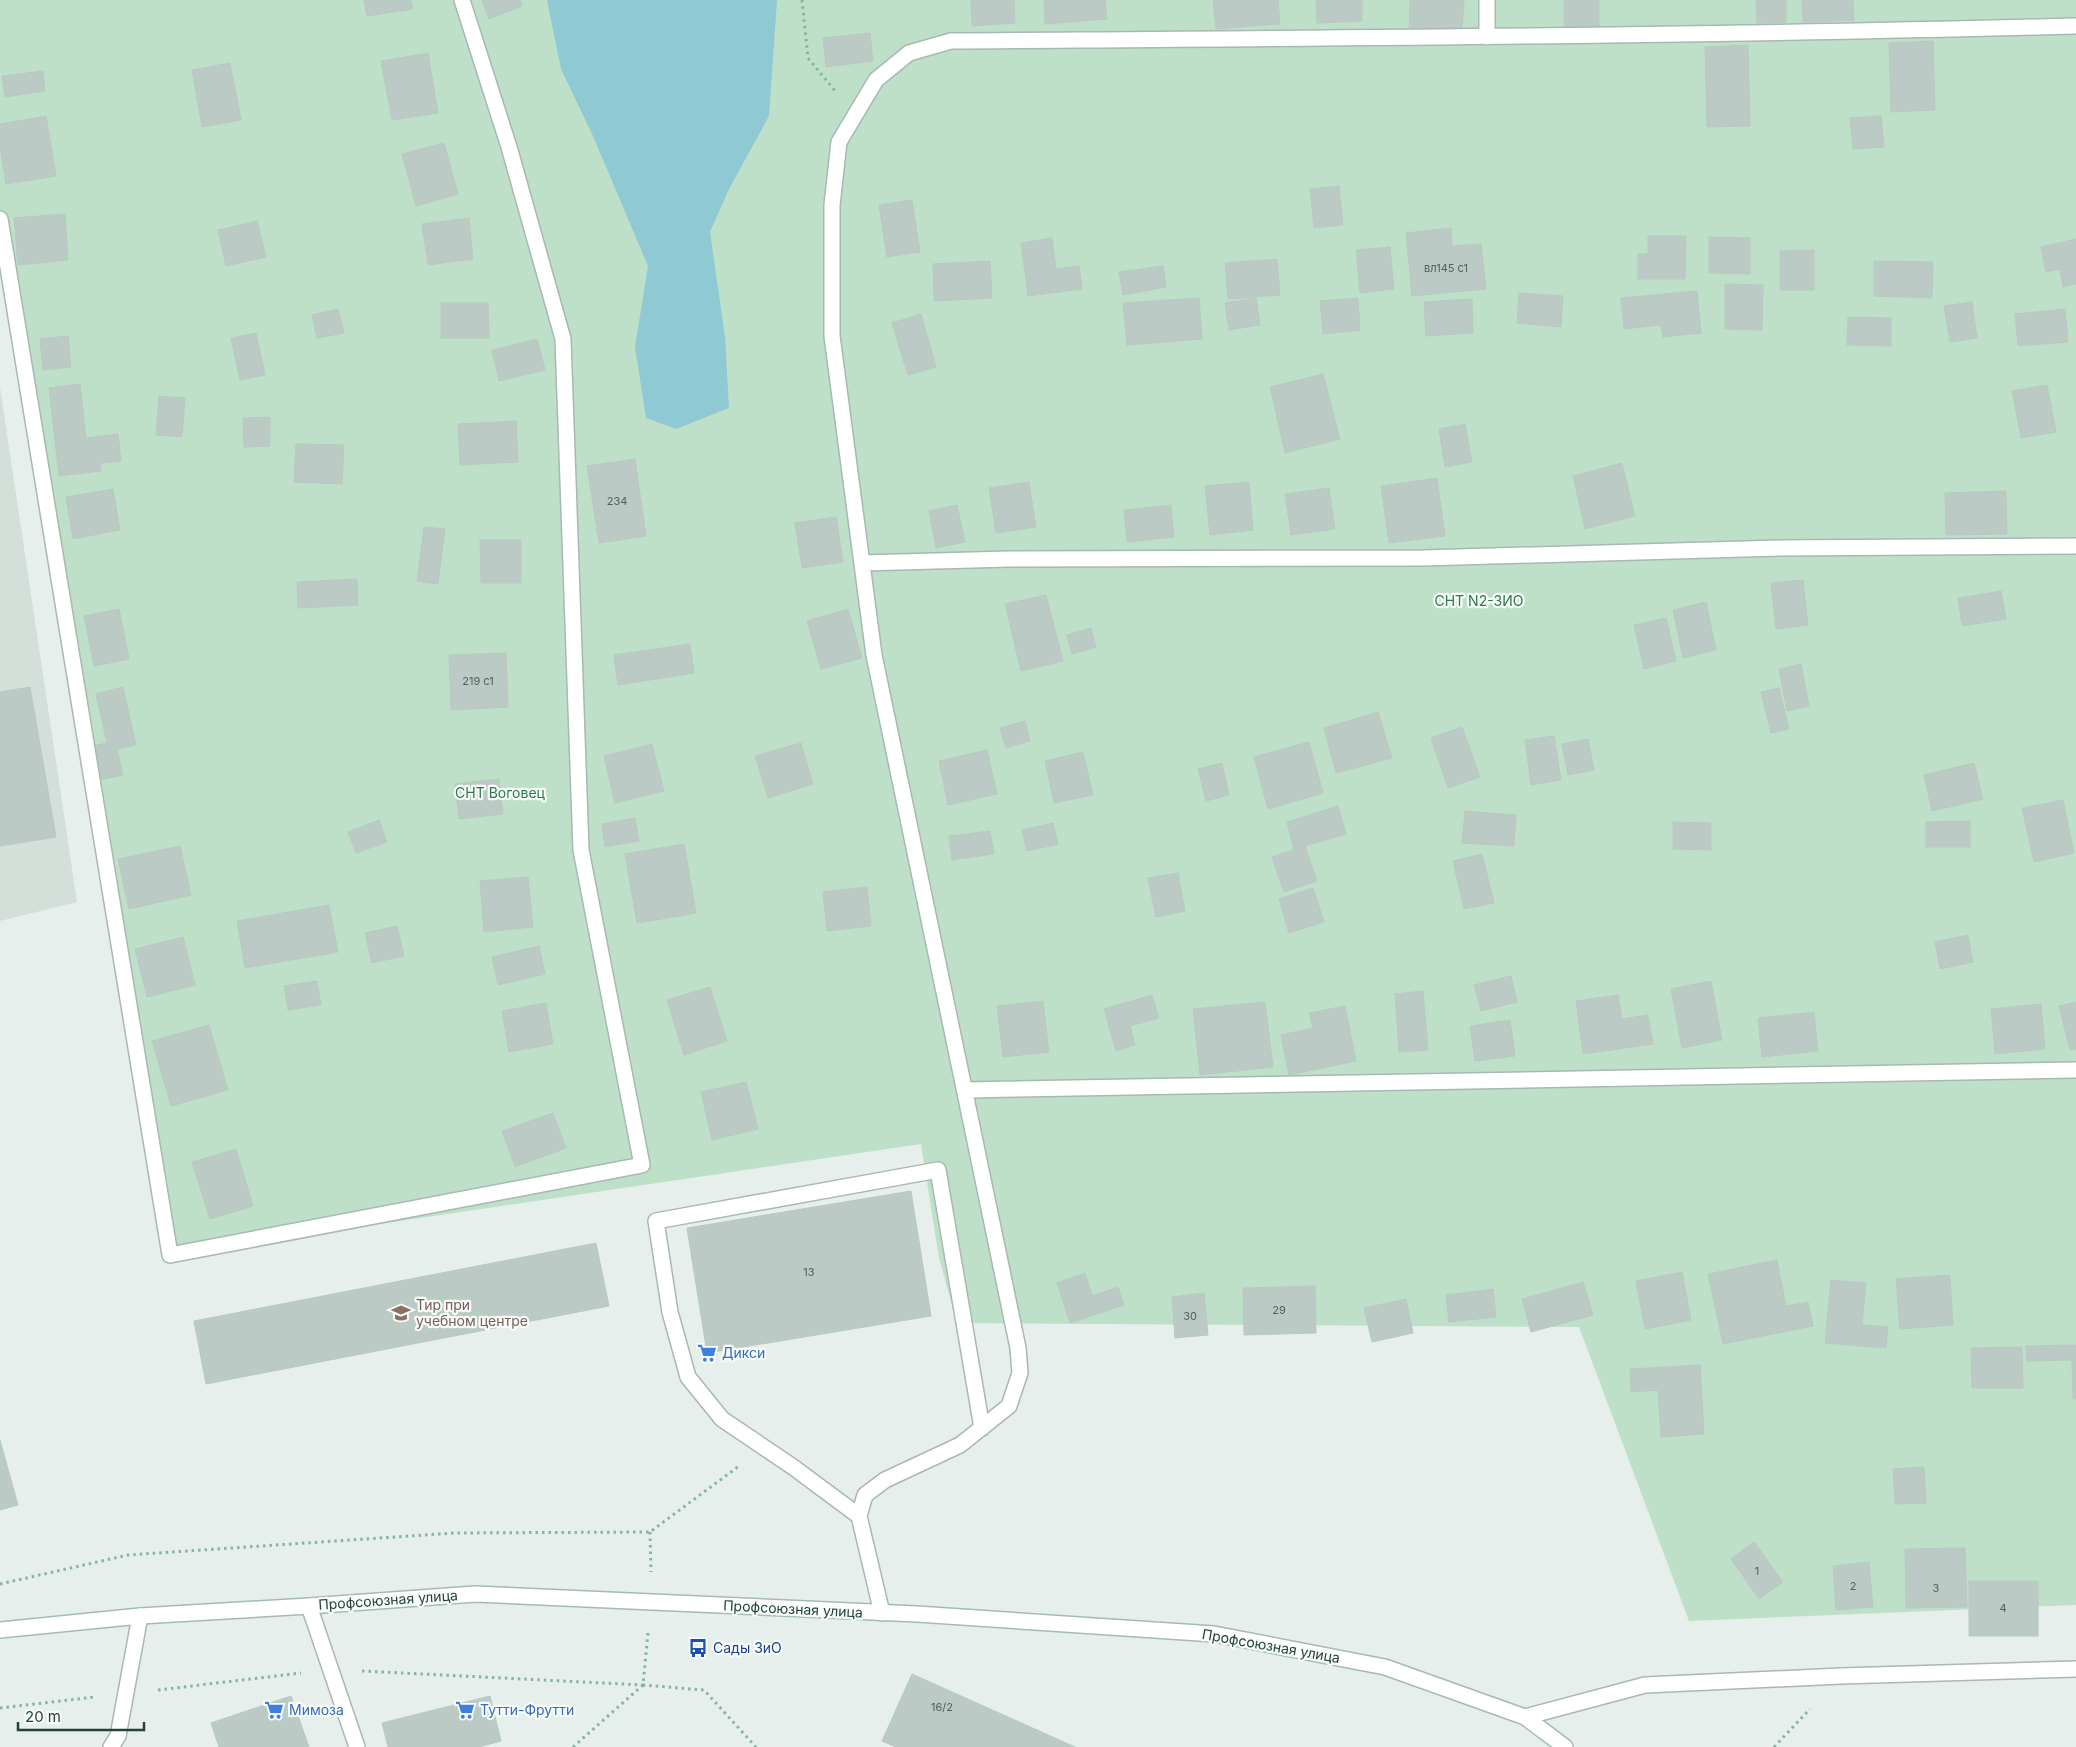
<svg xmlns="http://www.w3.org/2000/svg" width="2076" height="1747" viewBox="0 0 2076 1747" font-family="Inter,sans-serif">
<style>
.built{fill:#d4dfda}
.green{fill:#bfe0c8}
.water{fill:#8ec9d4}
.building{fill:#bbcac4;stroke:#b8c9c2}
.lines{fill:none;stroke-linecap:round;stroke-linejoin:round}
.lane-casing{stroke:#a8b8b2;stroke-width:18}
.street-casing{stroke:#a8b8b2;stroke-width:18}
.secondary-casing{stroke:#a4bbb3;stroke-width:18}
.path{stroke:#86b3a5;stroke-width:3;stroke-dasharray:2.5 4;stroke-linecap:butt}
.lane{stroke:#fff;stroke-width:15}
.street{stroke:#fff;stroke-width:15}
.secondary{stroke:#fff;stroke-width:15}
.labels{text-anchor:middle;stroke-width:4.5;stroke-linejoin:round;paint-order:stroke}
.number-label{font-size:11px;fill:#4a645c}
.park-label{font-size:14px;fill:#2d7a4b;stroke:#f7fbf9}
.education-label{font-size:14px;fill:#785e54;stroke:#f7fbf9;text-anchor:start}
.shop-label{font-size:14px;fill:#366cbe;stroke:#f7fbf9;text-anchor:start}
.street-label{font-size:14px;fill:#24423a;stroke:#f7fbf9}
.transit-label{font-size:14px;fill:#164399;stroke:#f7fbf9;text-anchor:start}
</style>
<rect width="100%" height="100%" fill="#e6efeb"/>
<!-- built -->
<path class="built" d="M0 387 77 902 0 921Z"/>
<!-- green -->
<path class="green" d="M0 0H2076V1605L1689 1621 1579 1327 957 1323 939 1258 921 1144 170 1255 0 214Z"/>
<!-- water -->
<path class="water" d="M547 0H777L769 116 729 189 710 232 725 337 729 408 676 429 646 418 635 347 648 266 593 136 561 69Z"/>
<!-- building -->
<path class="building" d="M364 0H411L413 9 367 16Z
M482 0H520L522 6 489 19Z
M971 0H1014L1015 23 972 26Z
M1044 0H1105L1107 19 1045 24Z
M1213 0H1278L1280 24 1216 29Z
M1316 0H1362V21L1317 23Z
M1410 0H1464L1462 32 1409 30Z
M1564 0H1599V26L1564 27Z
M1756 0H1786V22L1757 23Z
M1802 0H1853L1854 20 1803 22Z
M870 33 873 61 826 67 823 38Z
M1933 41 1935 110 1891 112 1889 43Z
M1748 45 1750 126 1707 127 1705 47Z
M428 53 438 113 392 120 381 61Z
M230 63 241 120 202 127 192 70Z
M43 71 45 91 5 97 2 76Z
M46 116 56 176 6 184 0 146V124Z
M1881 116 1884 147 1853 149 1850 118Z
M444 143 458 194 416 206 402 154Z
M1339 186 1343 225 1314 228 1310 189Z
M912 200 920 252 887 257 879 205Z
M65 214 68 260 18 265 14 218Z
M469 218 473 259 428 265 422 224Z
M257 221 266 257 226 266 218 230Z
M1451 228 1452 246 1481 244 1486 289 1412 296 1406 233Z
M1648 236H1686L1685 279H1638V254H1648Z
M1709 237 1750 238V274L1709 273Z
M1052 238 1056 269 1079 266 1082 289 1028 296 1021 243Z
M2076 239V284L2063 287 2060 269 2046 272 2041 247Z
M1390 247 1394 289 1360 293 1356 250Z
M1814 250V290H1780V251Z
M1277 259 1280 295 1228 299 1225 263Z
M990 261 992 298 934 301 933 264Z
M1874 261 1933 262 1932 298 1874 296Z
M1163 266 1166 287 1123 295 1119 272Z
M1725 284 1763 285 1762 330 1725 329Z
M1697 291 1701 333 1663 337 1661 325 1624 329 1621 298Z
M1519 293 1563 296 1561 327 1517 323Z
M1199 298 1202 339 1127 345 1123 303Z
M1256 298 1260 325 1229 330 1225 303Z
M1358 298 1360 330 1323 334 1320 301Z
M1472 299 1473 333 1426 336 1424 302Z
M1972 302 1977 338 1950 342 1944 306Z
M441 303H488L489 338H441Z
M338 309 344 333 317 338 312 315Z
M2065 309 2068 342 2018 346 2015 314Z
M921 314 936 367 908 375 892 323Z
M1848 317 1891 318V346L1847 345Z
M256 333 265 375 240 380 231 338Z
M68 336 71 367 43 370 40 339Z
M537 339 545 370 499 381 492 350Z
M1323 374 1340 439 1285 453 1270 387Z
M80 384 86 438 118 434 121 461 101 463V471L59 476 49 388Z
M2047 385 2056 432 2021 438 2012 391Z
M159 396 185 398 182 437 156 435Z
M270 417V446L244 447 243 418Z
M516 421 518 462 460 465 458 424Z
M1465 424 1472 462 1445 467 1439 429Z
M296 444 344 445 342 484 294 482Z
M635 459 646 536 599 543 587 466Z
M1622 463 1635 516 1585 529 1573 476Z
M1437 478 1445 536 1389 543 1381 486Z
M1029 482 1036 527 996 533 989 488Z
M1249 482 1253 530 1210 535 1205 486Z
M1329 488 1335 529 1291 535 1285 494Z
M113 489 120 530 73 539 66 497Z
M2006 491 2007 534 1946 535 1945 493Z
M957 505 965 542 936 548 929 511Z
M1171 505 1174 537 1127 542 1124 510Z
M836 517 843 562 802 568 795 523Z
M424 527 445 529 438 584 417 581Z
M480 540H521V583H481Z
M357 579 358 605 298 608 297 582Z
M1803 580 1808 625 1776 629 1771 583Z
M2001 591 2006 619 1962 626 1958 598Z
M1046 595 1063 661 1021 671 1005 604Z
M1706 602 1716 650 1683 658 1673 610Z
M119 609 129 659 94 666 84 616Z
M848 609 862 658 821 669 807 621Z
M1666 618 1676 661 1644 669 1634 625Z
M1091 628 1096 647 1072 654 1067 635Z
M690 644 694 673 618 685 614 655Z
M506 653 508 707 451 710 449 655Z
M1801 664 1809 706 1787 711 1779 669Z
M30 687 56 837 0 846V692Z
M123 687 136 745 117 749 123 775 100 780 92 746 107 743 96 694Z
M1779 688 1789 729 1771 733 1761 692Z
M1378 712 1392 758 1336 773 1324 728Z
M1025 721 1030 741 1006 748 1000 728Z
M1462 727 1480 777 1448 788 1431 738Z
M1554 736 1561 780 1531 785 1525 740Z
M1588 739 1594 770 1568 775 1562 744Z
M1309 742 1323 793 1268 809 1254 757Z
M801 743 813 784 768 798 755 756Z
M652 744 664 791 615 803 604 756Z
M987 750 997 794 948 805 939 761Z
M1083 752 1093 795 1054 803 1045 761Z
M1222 763 1229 795 1206 801 1198 769Z
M1974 763 1983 799 1932 811 1924 775Z
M499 779 503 814 459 819 455 784Z
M2063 800 2074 853 2034 862 2022 808Z
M1338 806 1346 834 1294 849 1287 822Z
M1465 811 1516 815 1514 846 1462 843Z
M635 818 639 841 605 847 602 824Z
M379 820 387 842 356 853 348 832Z
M1970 821V847H1926V822Z
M1673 822 1711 823V850L1673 849Z
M1053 823 1058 844 1027 851 1022 830Z
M990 831 994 854 952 860 949 836Z
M684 844 696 913 637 923 625 854Z
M180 846 191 895 129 909 118 859Z
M1305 846 1317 881 1284 892 1272 857Z
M1482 854 1494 903 1464 909 1453 861Z
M1178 873 1185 911 1156 917 1148 878Z
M528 877 533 927 484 932 480 881Z
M867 887 871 926 827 931 823 892Z
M1313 888 1324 922 1289 933 1279 899Z
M329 905 338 952 245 968 237 921Z
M397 926 404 956 372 963 365 933Z
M1968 935 1973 962 1940 969 1935 942Z
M183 937 195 985 147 997 135 949Z
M539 946 545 974 498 985 492 957Z
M1511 976 1517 1002 1481 1011 1474 985Z
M317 981 321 1005 288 1010 284 986Z
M1711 981 1722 1040 1682 1048 1671 989Z
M710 987 727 1041 684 1055 667 1000Z
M1423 991 1428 1050 1399 1052 1395 994Z
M1152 995 1159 1018 1130 1026 1135 1045 1116 1051 1104 1009Z
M1618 995 1622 1019 1648 1015 1653 1044 1583 1054 1576 1001Z
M1043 1001 1049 1052 1003 1057 997 1006Z
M1265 1002 1273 1067 1200 1075 1193 1009Z
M2076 1002V1049L2070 1050 2059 1006Z
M546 1003 553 1044 509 1052 502 1011Z
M2041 1004 2045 1049 1995 1054 1991 1009Z
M1345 1006 1356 1061 1289 1075 1281 1035 1313 1028 1309 1013Z
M1814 1012 1818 1051 1762 1057 1758 1018Z
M1510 1020 1515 1056 1475 1061 1470 1026Z
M209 1025 228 1090 171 1106 152 1041Z
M746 1082 758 1129 712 1140 701 1092Z
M553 1113 566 1148 515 1167 502 1131Z
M236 1149 253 1206 210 1219 192 1162Z
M911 1191 931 1316 707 1353 687 1228Z
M596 1243 609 1306 206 1384 194 1321Z
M1777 1260 1786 1306 1808 1302 1813 1326 1723 1344 1708 1274Z
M1682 1272 1691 1320 1645 1329 1636 1281Z
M1085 1273 1092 1296 1118 1287 1124 1305 1070 1323 1057 1283Z
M1950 1275 1953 1325 1900 1329 1896 1279Z
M1831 1280 1866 1283 1862 1325 1888 1327 1886 1348 1825 1343Z
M1583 1282 1593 1315 1531 1332 1522 1299Z
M1315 1286 1316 1333 1244 1335 1243 1288Z
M1493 1289 1496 1317 1449 1322 1446 1295Z
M1204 1293 1208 1335 1175 1338 1172 1297Z
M1406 1299 1413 1333 1372 1342 1364 1308Z
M2076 1345V1399H2073L2072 1360 2027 1361 2026 1346Z
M2022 1347 2023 1388H1972L1971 1348Z
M1700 1365 1704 1434 1661 1437 1658 1390 1631 1392 1630 1369Z
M0 1440 18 1505 0 1510Z
M1924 1467 1926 1503 1895 1504 1893 1469Z
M1754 1542 1783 1582 1759 1599 1731 1559Z
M1965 1548 1967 1607 1906 1608 1905 1549Z
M1869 1562 1873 1607 1836 1610 1833 1566Z
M1969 1581H2038V1636H1969Z
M912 1674 1075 1747H896L882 1741Z
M291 1696 309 1747H219L211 1723Z
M490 1696 501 1741 479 1747H388L382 1723Z"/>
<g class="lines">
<!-- lane casing -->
<g class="lane-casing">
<path id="lane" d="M1487 0V37
M0 219 170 1255 642 1165 581 850 563 339 509 147 462 0
M862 563 1009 559 1423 558 1780 548 2076 546
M965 1090 2076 1070
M859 1516 793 1467 722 1419 688 1377 670 1312 656 1221 938 1170 982 1428
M309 1606 357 1747
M882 1613 859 1516 865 1495 885 1480 960 1445 1009 1406 1020 1373 1018 1348 874 655 832 336V205L839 142 876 80 909 53 951 41C1326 38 1701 36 2076 26
M111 1747 118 1736 140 1616"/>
</g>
<!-- street casing -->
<g class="street-casing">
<path id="street" d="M1525 1717 1645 1685 1841 1676 2076 1669"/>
</g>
<!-- secondary casing -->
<g class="secondary-casing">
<path id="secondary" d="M0 1630 140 1616 309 1606 475 1594 917 1614 1214 1634 1385 1667 1525 1717 1565 1747"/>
</g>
<!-- path -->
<path class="path" d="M802 0 808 58 836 92
M650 1532 651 1572
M0 1584 128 1555 454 1533 650 1532 739 1466
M648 1633 643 1685 704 1690 756 1747
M362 1671 643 1685
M158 1690 301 1673
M0 1708 94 1697
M573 1747 643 1685
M1774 1747 1810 1709"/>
<!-- lane -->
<use href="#lane" class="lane"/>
<!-- street -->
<use href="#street" class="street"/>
<!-- secondary -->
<use href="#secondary" class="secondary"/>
</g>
<!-- icons -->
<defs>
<g id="university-bare" transform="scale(1.5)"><path d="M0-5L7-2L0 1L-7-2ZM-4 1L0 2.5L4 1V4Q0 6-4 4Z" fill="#8d6e63" stroke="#f7fbf9" stroke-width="2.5" paint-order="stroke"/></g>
<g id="supermarket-bare" transform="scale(1.5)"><path d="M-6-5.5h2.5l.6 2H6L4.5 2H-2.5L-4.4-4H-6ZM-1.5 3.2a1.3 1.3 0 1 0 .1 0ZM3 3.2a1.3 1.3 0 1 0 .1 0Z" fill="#3f7fe0" stroke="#f7fbf9" stroke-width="2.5" paint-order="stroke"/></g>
<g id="bus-bare" transform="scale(1.5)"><path d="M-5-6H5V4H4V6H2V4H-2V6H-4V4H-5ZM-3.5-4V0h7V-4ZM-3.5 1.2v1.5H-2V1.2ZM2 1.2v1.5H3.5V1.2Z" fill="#1a4fb4" stroke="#f7fbf9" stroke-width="2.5" paint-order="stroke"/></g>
</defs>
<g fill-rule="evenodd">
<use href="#university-bare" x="401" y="1313"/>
<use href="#supermarket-bare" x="707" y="1353"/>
<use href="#bus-bare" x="698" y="1648"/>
<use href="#supermarket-bare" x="274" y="1710"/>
<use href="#supermarket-bare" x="465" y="1710"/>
</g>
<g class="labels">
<!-- number labels -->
<g class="number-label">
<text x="1446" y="272">вл145 с1</text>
<text x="617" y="505">234</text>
<text x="478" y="685">219 с1</text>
<text x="809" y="1276">13</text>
<text x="1279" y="1314">29</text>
<text x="1190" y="1320">30</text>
<text x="1757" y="1575">1</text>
<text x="1853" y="1590">2</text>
<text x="1936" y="1592">3</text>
<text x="2003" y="1612">4</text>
<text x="942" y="1711">16/2</text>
</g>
<!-- park labels -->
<g class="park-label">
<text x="1479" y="606">СНТ N2-ЗИО</text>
<text x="500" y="798">СНТ Воговец</text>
</g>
<!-- education labels -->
<g class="education-label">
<text x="416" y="1310">Тир при<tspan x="416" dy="16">учебном центре</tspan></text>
</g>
<!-- shop labels -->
<g class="shop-label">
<text x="722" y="1358">Дикси</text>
<text x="289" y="1715">Мимоза</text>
<text x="480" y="1715">Тутти-Фрутти</text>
</g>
<!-- street labels -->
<g class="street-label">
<text transform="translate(388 1600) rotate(-4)" y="5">Профсоюзная улица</text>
<text transform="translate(793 1609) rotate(3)" y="5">Профсоюзная улица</text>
<text transform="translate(1271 1646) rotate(10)" y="5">Профсоюзная улица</text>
</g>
<!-- transit labels -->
<g class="transit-label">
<text x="713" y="1653">Сады ЗиО</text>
</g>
</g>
<!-- scale -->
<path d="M18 1722v8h126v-8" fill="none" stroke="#24423a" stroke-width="2.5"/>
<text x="25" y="1722" font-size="15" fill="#24423a" stroke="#f7fbf9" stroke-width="4" paint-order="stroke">20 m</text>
</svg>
